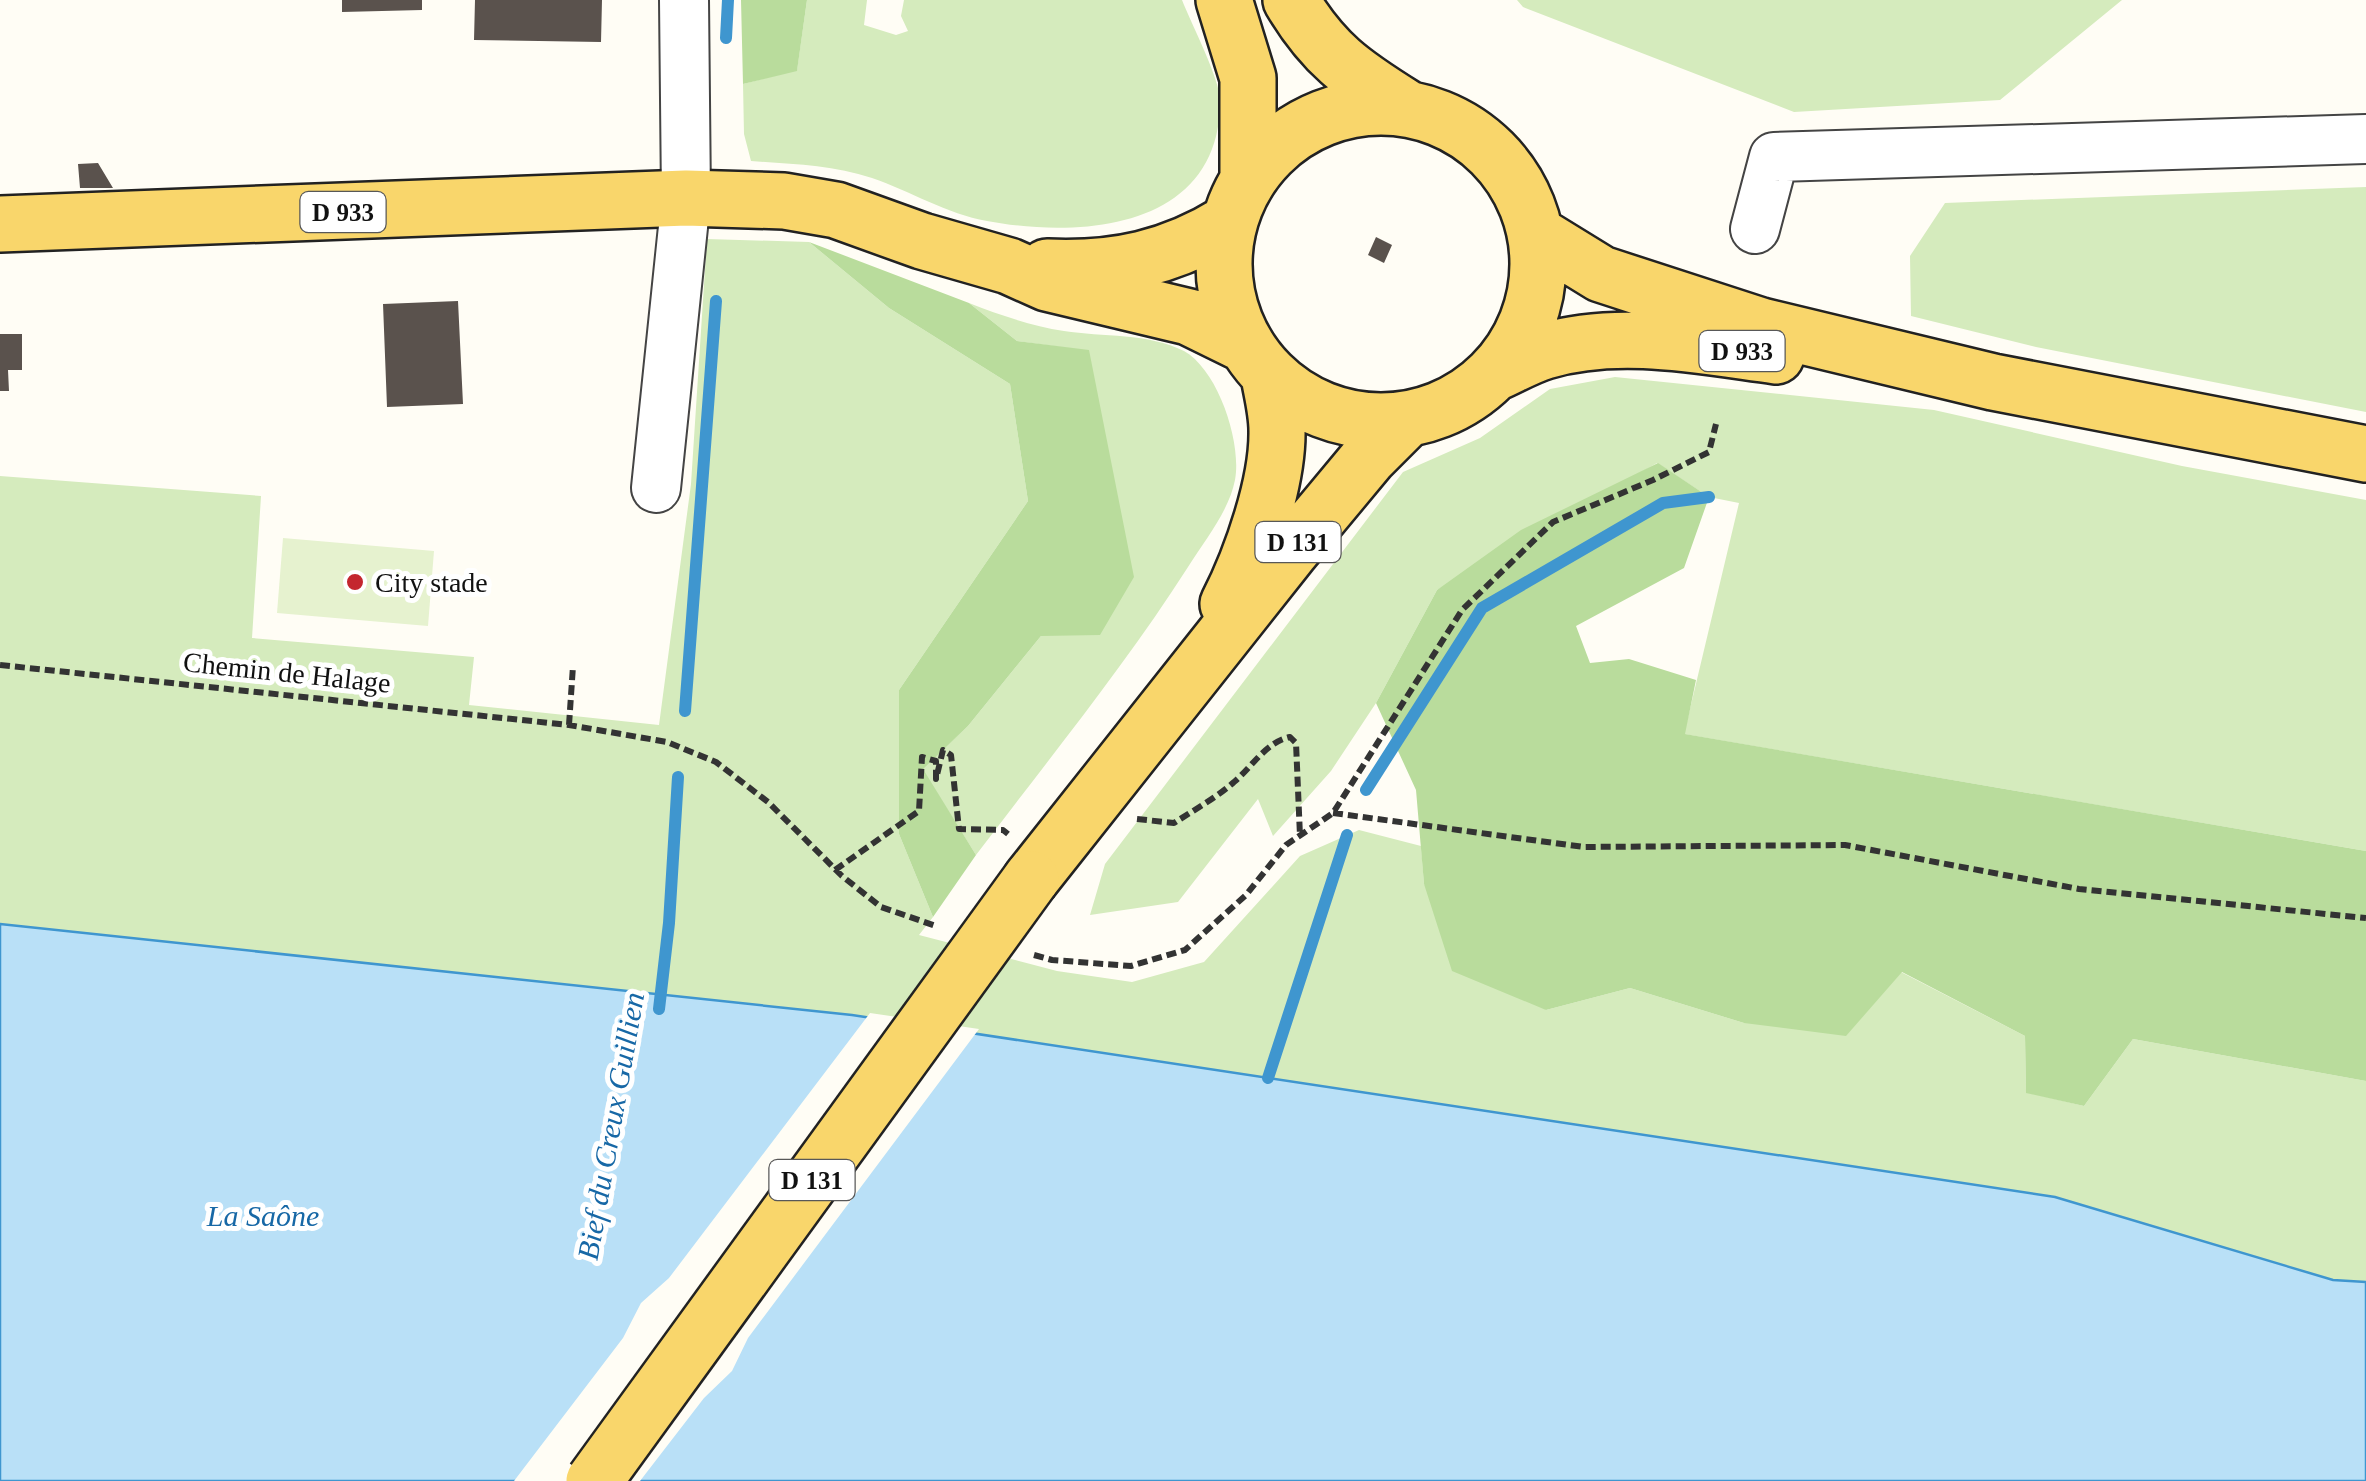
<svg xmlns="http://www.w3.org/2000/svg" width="2366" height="1481" viewBox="0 0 2366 1481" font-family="'Times New Roman',serif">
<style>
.green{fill:#d5ebbd}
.forest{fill:#b9dc9c}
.pitch{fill:#e6f2cf}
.water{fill:#b9e0f7;stroke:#3f96cf;stroke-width:2.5}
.pier{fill:#fffdf5}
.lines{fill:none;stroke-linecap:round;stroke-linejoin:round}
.stream{stroke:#3f96cf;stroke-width:12}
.building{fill:#5a524d}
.minor-casing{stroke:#444;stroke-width:52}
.major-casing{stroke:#222;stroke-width:60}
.path{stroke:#333;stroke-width:6;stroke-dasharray:10 5;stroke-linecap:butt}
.minor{stroke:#fff;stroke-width:48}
.major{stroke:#f9d66b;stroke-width:55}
.major-bridge-casing{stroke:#222;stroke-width:60;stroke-linecap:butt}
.major-bridge{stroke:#f9d66b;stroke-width:55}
.poi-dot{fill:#c4262e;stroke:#fff;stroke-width:4}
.labels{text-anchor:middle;stroke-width:10;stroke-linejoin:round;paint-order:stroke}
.shield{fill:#fff;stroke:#585858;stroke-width:2.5}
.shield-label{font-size:25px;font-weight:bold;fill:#111}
.poi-label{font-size:28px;fill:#111;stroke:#fff;text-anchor:start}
.street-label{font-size:28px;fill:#111;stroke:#fff}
.water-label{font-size:30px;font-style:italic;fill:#1768a6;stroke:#fff}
</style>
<rect width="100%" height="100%" fill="#fffdf5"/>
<!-- green -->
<path class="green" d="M807 0H867L864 25 896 35 908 31 901 16 904 0H1182C1191 23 1220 79 1220 100 1221 228 1083 239 987 221 947 214 910 191 872 178 832 165 792 164 751 161L744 134 743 84 797 70Z
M1517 0H2122L2000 100 1794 112 1523 7Z
M2366 187V412L2036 347 1911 316 1910 256 1945 203Z
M707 239 809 242 889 308 1010 384 1028 501 899 690V834L933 917 919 935 1057 971 1132 982 1204 962 1300 856 1359 830 1421 846 1424 884 1546 1010 1630 988 1744 1023 1901 972 2025 1036 2026 1092 2084 1106 2133 1039 2366 1081V1282L2333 1280 2055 1197 852 1015 0 924V476L261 496 252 638 474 657 469 705 659 725 691 484Z
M969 303C1000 315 1031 326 1064 331 1102 337 1149 333 1184 351 1218 370 1242 442 1235 480 1229 511 1205 540 1188 567 1124 667 1048 760 976 855L922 769 968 726 1041 636 1089 351 1017 341Z
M1615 377 1934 410 2182 466 2366 500V851L1684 734 1739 503 1709 497 1657 463 1437 590 1376 703 1331 771 1273 836 1258 799 1178 902 1090 915 1105 864 1403 472 1480 438 1550 389Z"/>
<!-- forest -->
<path class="forest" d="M741 0H807L797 71 743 84Z
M809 242 969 303 1017 341 1089 350 1134 577 1100 635 1041 636 968 726 923 769 976 855 933 917 899 834V690L1028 501 1010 384 889 308Z
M1658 463 1709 497 1684 568 1576 626 1590 663 1629 659 1696 680 1685 734 2366 851V1081L2133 1039 2084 1106 2026 1093 2025 1036 1902 972 1846 1036 1744 1023 1630 988 1546 1010 1452 971 1424 884 1416 790 1376 703 1437 590 1521 530Z"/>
<!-- pitch -->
<path class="pitch" d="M283 538 434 551 428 626 277 613Z"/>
<!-- water -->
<path class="water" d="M0 924 852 1015 2055 1197 2333 1280 2366 1282V1481H0Z"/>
<!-- pier -->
<path class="pier" d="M870 1013 979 1029 748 1338 732 1371 704 1398 640 1481H514L623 1338 641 1303 669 1278Z"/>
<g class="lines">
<!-- stream -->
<path class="stream" d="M726 38 728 0
M685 711 716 301
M1366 790 1482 608 1663 503 1709 497
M659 1009 669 923 678 777
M1268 1078 1347 835"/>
</g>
<!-- building -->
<path class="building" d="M342 0H422V10L342 12Z
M475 0H602L601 42 474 40Z
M98 163 113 188H80L78 164Z
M1376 237 1392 245 1384 263 1368 255Z
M458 301 463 404 387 407 383 304Z
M0 334H22V370H8L9 391H0Z"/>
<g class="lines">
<!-- minor casing -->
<g class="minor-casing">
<path id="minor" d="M1755 229 1774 157 2366 139
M656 488 686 198 684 0"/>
</g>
<!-- major casing -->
<g class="major-casing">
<path id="major" d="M1224 0 1248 78V179
M1291 0C1323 54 1352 74 1405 107
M1224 264a157 157 0 1 1 314 0a157 157 0 1 1-314 0Z
M0 224 686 198 784 201 836 210 922 241 1009 266 1047 283 1189 317 1246 345
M1536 234 1601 274 1761 326 1993 382 2366 454
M1047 267C1115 270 1171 258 1229 222
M1495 373C1511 366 1528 356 1545 351 1619 329 1701 346 1776 356
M1228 604C1252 557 1278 482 1277 430 1277 412 1272 393 1269 376
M1031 879 1290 552 1369 457 1406 420"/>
</g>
<!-- path -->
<path class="path" d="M0 665 569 725 667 742 716 762 768 802 842 876 881 907 936 926
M569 725 573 666
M1333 813 1584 847 1845 845 2079 889 2366 918
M1137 819 1174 823C1194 810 1216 798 1234 782 1251 768 1266 742 1290 737L1296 743 1300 836
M835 870 919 811 922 757 936 761V779L943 750 951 755 959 829 1003 830 1008 834
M1034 955 1052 960 1131 966 1185 950 1246 895 1286 845 1333 813 1462 610 1553 522 1653 480 1709 452 1716 424"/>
<!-- minor -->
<use href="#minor" class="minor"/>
<!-- major -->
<use href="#major" class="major"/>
<!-- major-bridge casing -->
<g class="major-bridge-casing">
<path id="major-bridge" d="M594 1481 1031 879"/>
</g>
<!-- major-bridge -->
<use href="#major-bridge" class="major-bridge"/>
</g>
<!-- markers -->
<circle class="poi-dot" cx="355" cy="582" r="10"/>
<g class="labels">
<!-- shield labels -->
<g class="shield">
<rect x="300.5" y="192" width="85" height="40" rx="8"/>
<rect x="1699.5" y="331" width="85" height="40" rx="8"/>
<rect x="1255.5" y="522" width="85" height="40" rx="8"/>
<rect x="769.5" y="1160" width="85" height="40" rx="8"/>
</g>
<g class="shield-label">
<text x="343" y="221">D 933</text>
<text x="1742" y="360">D 933</text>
<text x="1298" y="551">D 131</text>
<text x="812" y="1189">D 131</text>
</g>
<!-- poi labels -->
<g class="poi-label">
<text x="375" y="592">City stade</text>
</g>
<!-- street labels -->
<g class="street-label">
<text transform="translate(287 672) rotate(6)" y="10">Chemin de Halage</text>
</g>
<!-- water labels -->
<g class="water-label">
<text transform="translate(611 1126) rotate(-80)" y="10">Bief du Creux Guillien</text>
<text x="263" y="1226">La Saône</text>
</g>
</g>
</svg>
